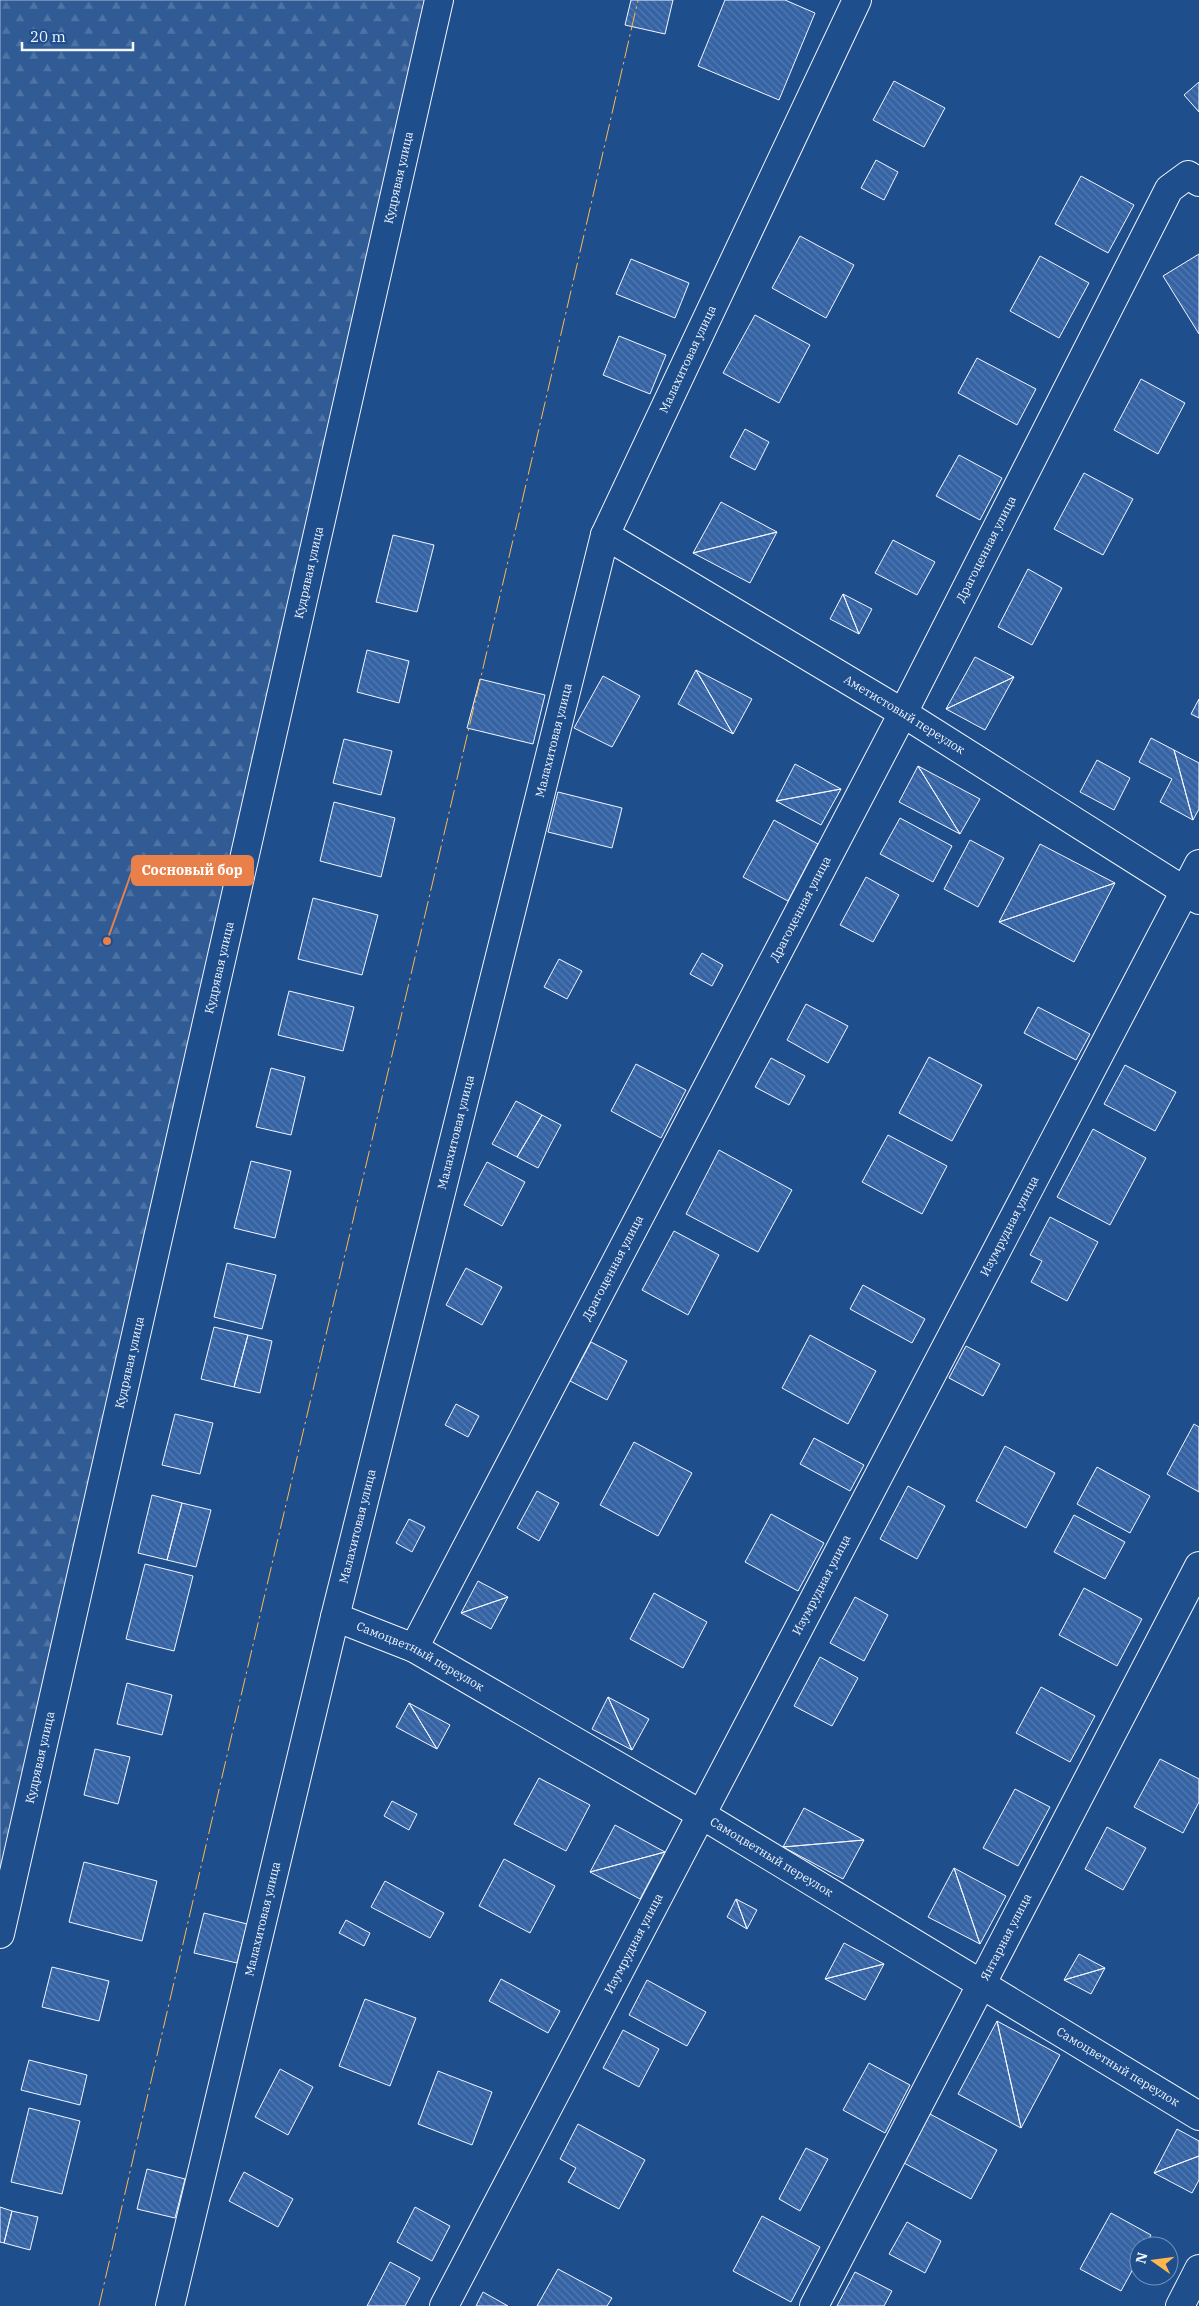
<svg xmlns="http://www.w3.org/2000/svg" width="1199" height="2306" viewBox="0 0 1199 2306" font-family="'IBM Plex Serif',serif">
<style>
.forest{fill:url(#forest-firs);stroke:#a8bbd7}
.building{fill:url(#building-back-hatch);stroke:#f2f6ff}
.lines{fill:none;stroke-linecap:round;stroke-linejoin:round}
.minor-casing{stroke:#f2f6ff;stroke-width:30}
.minor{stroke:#1f4e8c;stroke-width:28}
.power{stroke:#ffb74d;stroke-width:1;stroke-dasharray:18 4 2.5 4;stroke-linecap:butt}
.labels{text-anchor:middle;stroke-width:4;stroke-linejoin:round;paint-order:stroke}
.street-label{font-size:12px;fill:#f2f6ff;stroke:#1f4e8c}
.leader{fill:none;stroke:#ea8049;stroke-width:2}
.callout-dot{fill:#ea8049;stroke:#1f4e8c;stroke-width:2}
.callout{fill:#ea8049;stroke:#ea8049;stroke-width:2}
.callout-label{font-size:14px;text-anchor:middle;font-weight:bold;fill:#fff}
</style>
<defs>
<pattern id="forest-firs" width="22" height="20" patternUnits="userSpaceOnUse" patternTransform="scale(1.25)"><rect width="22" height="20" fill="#305b95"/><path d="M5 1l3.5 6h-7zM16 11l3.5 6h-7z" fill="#4e73a5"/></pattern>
<pattern id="building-back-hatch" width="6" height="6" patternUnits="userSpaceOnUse" patternTransform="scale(1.25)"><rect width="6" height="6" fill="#3563a3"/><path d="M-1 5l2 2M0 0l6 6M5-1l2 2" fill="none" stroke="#537ab1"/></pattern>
</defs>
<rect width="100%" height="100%" fill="#1f4e8c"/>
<!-- forest -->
<path class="forest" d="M0 0H427L0 1882Z"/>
<!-- building -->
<path class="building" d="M631 0H673L665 34 625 25Z
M725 0H785L815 13 779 100 698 66Z
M894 81 945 108 924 147 873 120Z
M1199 82V112L1184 95Z
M876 160 898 172 884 200 861 188Z
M1081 176 1134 205 1108 253 1055 224Z
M800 236 854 265 826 318 772 288Z
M1199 254V334L1163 276Z
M1040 256 1089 283 1059 338 1010 311Z
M631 259 689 283 675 318 616 294Z
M755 315 810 345 779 403 723 373Z
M619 336 666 355 650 394 603 375Z
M977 358 1036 389 1017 425 958 393Z
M1141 379 1185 403 1158 454 1114 430Z
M745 429 769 442 755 470 730 457Z
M959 455 1002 478 980 520 936 496Z
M1084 473 1133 499 1103 555 1054 529Z
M721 502 777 532 693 553Z
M777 532 750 583 693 553Z
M393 535 434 545 417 612 376 602Z
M893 540 935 562 917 595 875 573Z
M1028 569 1062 588 1032 645 998 627Z
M843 594 872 609 859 634Z
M843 594 859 634 830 619Z
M367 650 409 661 399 703 357 692Z
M975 657 1014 677 946 709Z
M696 670 733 734 678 704Z
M696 670 752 699 733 734Z
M603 676 640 696 612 747 574 728Z
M1014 677 985 730 946 709Z
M480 679 545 695 533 744 467 728Z
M1199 699V718L1191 714Z
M1151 738 1174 750 1193 820 1160 802 1172 779 1139 762Z
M344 739 392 751 381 795 333 783Z
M1174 750 1199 763V809L1193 820Z
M1097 760 1130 778 1114 810 1080 792Z
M795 764 841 789 776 801Z
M918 766 960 834 899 802Z
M918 766 980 799 960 834Z
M841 789 821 825 776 801Z
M558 792 622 808 612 848 548 832Z
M334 802 395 818 381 877 320 861Z
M900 818 952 846 933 882 880 854Z
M774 820 818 844 788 901 743 877Z
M970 840 1004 858 978 907 944 889Z
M1040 844 1115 883 999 922Z
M866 877 899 895 873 942 840 925Z
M1115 883 1074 962 999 922Z
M313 898 378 915 362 975 298 959Z
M702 953 723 965 712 986 690 974Z
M559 959 582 971 567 999 544 987Z
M289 991 354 1007 343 1051 278 1035Z
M806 1004 848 1026 828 1063 787 1040Z
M1038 1007 1090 1034 1076 1060 1024 1033Z
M929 1057 982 1085 952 1141 899 1113Z
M771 1058 805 1076 789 1105 755 1087Z
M636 1064 686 1090 661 1138 611 1111Z
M1125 1065 1176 1092 1155 1131 1104 1104Z
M271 1068 305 1077 291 1135 256 1127Z
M516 1101 542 1115 517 1157 492 1144Z
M542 1115 561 1125 538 1168 517 1157Z
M1093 1129 1146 1158 1110 1225 1057 1197Z
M888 1135 947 1166 922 1214 862 1182Z
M719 1150 792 1190 758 1252 686 1214Z
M251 1161 291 1171 275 1238 234 1228Z
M487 1162 525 1182 502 1226 464 1205Z
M1050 1217 1098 1242 1067 1301 1031 1282 1042 1261 1030 1255Z
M674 1231 719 1255 688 1315 642 1290Z
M227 1263 276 1275 262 1329 214 1317Z
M466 1268 502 1287 482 1325 446 1305Z
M863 1285 925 1319 912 1343 850 1309Z
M214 1327 248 1335 234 1387 201 1379Z
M248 1335 272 1341 260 1393 234 1387Z
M810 1335 876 1371 848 1424 782 1388Z
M591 1342 627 1361 607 1400 570 1381Z
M966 1346 1000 1364 983 1396 949 1378Z
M456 1404 479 1416 468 1437 445 1425Z
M175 1414 213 1423 200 1474 162 1465Z
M1194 1424 1199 1427V1492L1167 1474Z
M814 1438 864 1465 850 1491 800 1464Z
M634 1442 692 1473 658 1536 600 1505Z
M1005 1446 1055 1473 1026 1528 976 1501Z
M1097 1467 1150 1496 1130 1533 1077 1504Z
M908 1486 945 1506 917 1559 880 1539Z
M537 1491 559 1503 539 1541 517 1528Z
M152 1495 182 1503 167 1560 138 1553Z
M182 1503 211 1510 196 1567 167 1560Z
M771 1514 824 1543 798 1591 745 1562Z
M1074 1515 1125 1542 1105 1579 1054 1552Z
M409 1519 425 1527 412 1552 396 1543Z
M145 1564 193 1576 174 1651 126 1639Z
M478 1581 508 1597 461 1613Z
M1084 1588 1142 1619 1117 1666 1059 1635Z
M654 1593 707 1622 683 1668 630 1639Z
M508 1597 491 1629 461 1613Z
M855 1597 888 1615 864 1661 830 1643Z
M820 1657 858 1678 832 1726 794 1706Z
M127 1683 172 1695 162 1735 117 1724Z
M1041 1687 1095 1716 1070 1762 1016 1733Z
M608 1697 632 1750 592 1729Z
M608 1697 649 1719 632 1750Z
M409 1703 450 1725 437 1749Z
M409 1703 437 1749 396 1727Z
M95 1749 130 1757 118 1804 84 1795Z
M1160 1759 1199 1779V1802L1183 1833 1134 1807Z
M539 1778 590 1805 566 1851 514 1824Z
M1015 1789 1050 1807 1018 1866 983 1848Z
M392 1801 417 1814 409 1830 384 1816Z
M804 1808 864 1840 783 1847Z
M615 1825 665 1852 590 1872Z
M1107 1827 1146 1848 1123 1890 1085 1869Z
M864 1840 843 1879 783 1847Z
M665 1852 640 1899 590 1872Z
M504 1859 555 1886 530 1933 479 1906Z
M84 1862 157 1881 142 1941 69 1922Z
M954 1868 980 1944 928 1917Z
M954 1868 1006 1896 980 1944Z
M385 1881 444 1913 430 1938 371 1907Z
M736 1899 757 1910 747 1929Z
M736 1899 747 1929 727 1917Z
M204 1913 247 1924 237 1963 194 1953Z
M346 1920 370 1933 364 1946 339 1933Z
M844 1943 884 1964 825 1979Z
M1079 1954 1105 1968 1064 1980Z
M884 1964 865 2000 825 1979Z
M52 1967 109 1981 99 2021 42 2007Z
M1105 1968 1091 1994 1064 1980Z
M501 1979 560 2011 548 2033 489 2001Z
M647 1980 706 2012 687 2046 629 2015Z
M365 1999 416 2018 390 2086 339 2066Z
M997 2021 1021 2128 958 2094Z
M997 2021 1060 2055 1021 2128Z
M623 2030 659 2049 639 2087 603 2068Z
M29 2060 87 2075 80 2105 21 2090Z
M869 2063 910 2085 885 2133 843 2110Z
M280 2069 313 2087 288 2135 255 2117Z
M438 2071 492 2092 472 2145 418 2124Z
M29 2108 80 2121 62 2194 11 2182Z
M930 2114 997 2150 971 2199 904 2163Z
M578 2124 645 2160 619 2209 568 2182 576 2168 560 2159Z
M1177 2129 1199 2141V2156L1154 2173Z
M806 2148 828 2159 800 2211 779 2199Z
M1199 2156V2180L1192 2193 1154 2173Z
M147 2169 185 2179 175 2218 137 2209Z
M244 2172 293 2199 278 2227 229 2201Z
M0 2207 12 2211 4 2243 0 2242Z
M415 2207 450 2226 432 2261 397 2242Z
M12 2211 38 2217 30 2250 4 2243Z
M1111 2213 1151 2235 1145 2246H1139V2258L1121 2291 1080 2269Z
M762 2216 820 2247 791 2302 733 2271Z
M907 2222 941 2241 925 2273 889 2254Z
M390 2262 420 2278 405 2306H367Z
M558 2269 612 2298 607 2306H537Z
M855 2272 892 2291 884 2306H837Z
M483 2292 508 2306H476Z"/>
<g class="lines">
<!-- minor casing -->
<g class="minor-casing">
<g id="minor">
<path id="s1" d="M605 535 903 713 1199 900"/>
<path id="s2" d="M335 1617 414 1648 702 1815 1199 2116"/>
<path id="s3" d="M414 1648 903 713 1169 189 1188 175 1199 182"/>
<path id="s4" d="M0 1934 439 0"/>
<path id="s5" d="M170 2306 335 1617 605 535 857 0"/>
<path id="s6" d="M444 2306 1199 864"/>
<path id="s7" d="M814 2306 1199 1566"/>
<path d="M1180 2306 1199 2269"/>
</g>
</g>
<!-- minor -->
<use href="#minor" class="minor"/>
<!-- power -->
<path class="power" d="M99 2306C276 1537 462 769 638 0"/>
</g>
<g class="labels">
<!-- street labels -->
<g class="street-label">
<text dy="4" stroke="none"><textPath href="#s4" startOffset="1801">Кудрявая улица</textPath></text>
<text dy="4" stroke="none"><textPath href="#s5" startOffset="2018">Малахитовая улица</textPath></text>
<text dy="4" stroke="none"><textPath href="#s3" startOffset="1239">Драгоценная улица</textPath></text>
<text dy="4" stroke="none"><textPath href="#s4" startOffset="1396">Кудрявая улица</textPath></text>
<text dy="4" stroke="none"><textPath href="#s1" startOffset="349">Аметистовый переулок</textPath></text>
<text dy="4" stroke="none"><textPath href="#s5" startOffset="1612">Малахитовая улица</textPath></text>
<text dy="4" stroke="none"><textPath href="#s3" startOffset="834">Драгоценная улица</textPath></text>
<text dy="4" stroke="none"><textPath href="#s4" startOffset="991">Кудрявая улица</textPath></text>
<text dy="4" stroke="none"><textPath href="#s5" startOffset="1208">Малахитовая улица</textPath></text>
<text dy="4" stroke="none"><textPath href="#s6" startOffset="1219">Изумрудная улица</textPath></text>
<text dy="4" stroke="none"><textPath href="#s3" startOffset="429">Драгоценная улица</textPath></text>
<text dy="4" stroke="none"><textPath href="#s4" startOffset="586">Кудрявая улица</textPath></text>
<text dy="4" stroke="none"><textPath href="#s5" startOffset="802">Малахитовая улица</textPath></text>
<text dy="4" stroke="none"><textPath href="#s6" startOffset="814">Изумрудная улица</textPath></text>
<text dy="4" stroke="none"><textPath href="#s2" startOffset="94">Самоцветный переулок</textPath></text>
<text dy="4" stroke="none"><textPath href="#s4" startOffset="181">Кудрявая улица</textPath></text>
<text dy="4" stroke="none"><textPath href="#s2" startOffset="499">Самоцветный переулок</textPath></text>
<text dy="4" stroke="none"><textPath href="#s5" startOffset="398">Малахитовая улица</textPath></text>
<text dy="4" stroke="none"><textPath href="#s7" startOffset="416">Янтарная улица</textPath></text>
<text dy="4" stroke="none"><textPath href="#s6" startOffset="409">Изумрудная улица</textPath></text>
<text dy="4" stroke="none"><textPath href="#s2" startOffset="904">Самоцветный переулок</textPath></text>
</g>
</g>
<!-- callouts -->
<path class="leader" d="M107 941L132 871"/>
<circle class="callout-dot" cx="107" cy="941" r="5"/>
<rect class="callout" x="132" y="856" width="121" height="29" rx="5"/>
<g class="callout-label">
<text x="192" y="875">Сосновый бор</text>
</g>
<!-- north arrow -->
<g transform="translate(1154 2261) rotate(284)"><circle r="24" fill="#1f4e8c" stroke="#7391ba"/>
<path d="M0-4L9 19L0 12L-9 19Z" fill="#ffb74d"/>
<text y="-8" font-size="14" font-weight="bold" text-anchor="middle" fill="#f2f6ff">N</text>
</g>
<!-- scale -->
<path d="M22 42v8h111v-8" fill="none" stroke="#f2f6ff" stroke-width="2.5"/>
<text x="30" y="42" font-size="15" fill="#f2f6ff" stroke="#1f4e8c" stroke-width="4" paint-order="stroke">20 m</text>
</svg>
